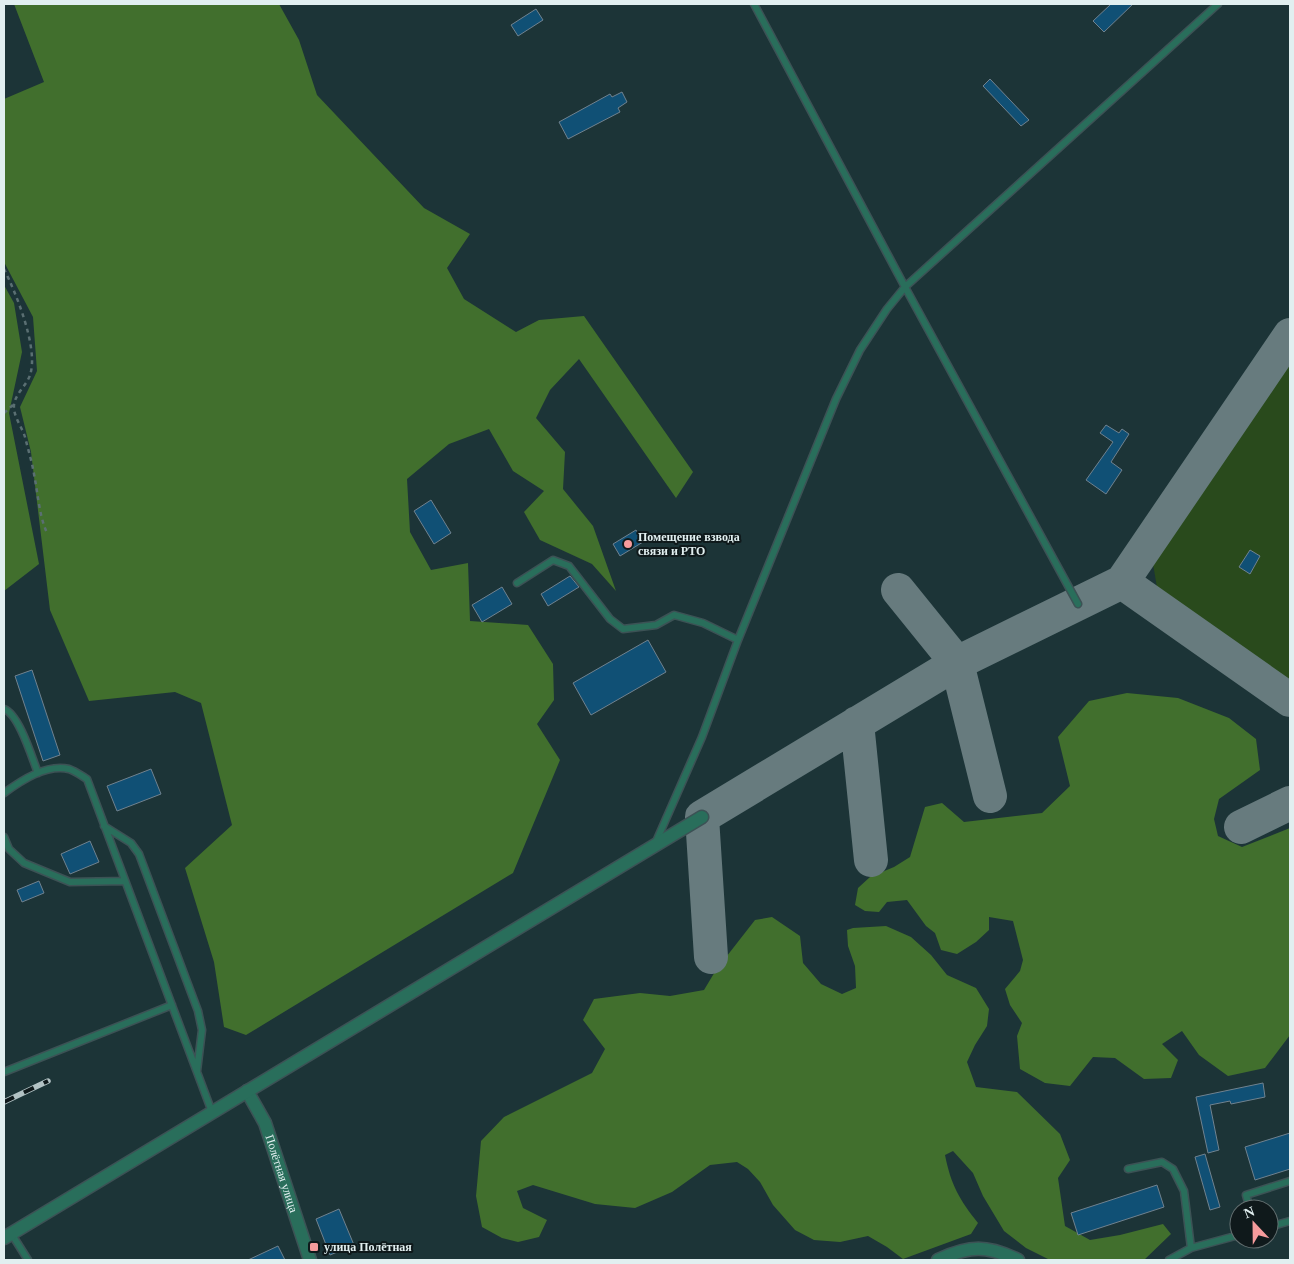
<svg xmlns="http://www.w3.org/2000/svg" width="1294" height="1264" viewBox="0 0 1294 1264" font-family="'Times New Roman',serif">
<style>
.green{fill:#294a1c}
.forest{fill:#416f2d}
.lines{fill:none;stroke-linecap:round;stroke-linejoin:round}
.taxiway{stroke:#677b7e;stroke-width:34}
.building{fill:#105075;stroke:#70828f}
.service-casing{stroke:#3c5255;stroke-width:9}
.minor-casing{stroke:#3c5255;stroke-width:15}
.path{stroke:#5a6f72;stroke-width:2.5;stroke-dasharray:4 4;stroke-linecap:butt}
.service{stroke:#296e5b;stroke-width:6}
.minor{stroke:#296e5b;stroke-width:12}
.rail-casing{stroke:#b2c2c4;stroke-width:5.5}
.rail{stroke:#0f191b;stroke-width:4;stroke-dasharray:11;stroke-linecap:butt}
.poi-dot{fill:#f59b9c;stroke:#0f191b;stroke-width:2}
.labels{text-anchor:middle;stroke-width:4;stroke-linejoin:round;paint-order:stroke}
.poi-label{font-size:12px;font-weight:bold;fill:#e1eff0;stroke:#0f191b;text-anchor:start}
.street-label{font-size:12px;fill:#e1eff0;stroke:#0f191b}
</style>
<rect width="100%" height="100%" fill="#1c3437"/>
<!-- green -->
<path class="green" d="M1290 362V688L1159 599 1153 564Z"/>
<!-- forest -->
<path class="forest" d="M14 4H279L299 40 317 95 424 208 470 234 447 268 464 299 516 332 539 320 584 316 693 472 676 498 579 359 550 390 536 418 565 452 563 489 593 526 616 591 592 564 540 540 524 512 544 491 513 471 489 429 449 444 407 479 410 532 431 570 468 563 470 621 528 625 553 664 554 700 537 724 560 760 513 873 246 1035 224 1027 214 962 185 868 232 825 201 703 175 692 89 701 50 610 31 452 20 407 37 371 33 317 4 262V99L44 82Z
M4 285 14 303 22 352 9 413 39 564 4 591Z
M1127 693 1178 698 1229 718 1256 739 1260 770 1219 799 1214 819 1218 836 1242 847 1290 828V1035L1265 1068 1228 1076 1199 1055 1182 1031 1162 1044 1178 1060 1171 1078 1144 1079 1115 1058 1093 1057 1070 1086 1045 1083 1020 1069 1017 1036 1022 1023 1010 1005 1005 989 1020 971 1023 960 1013 921 989 917V930L976 942 957 954 941 950 935 933 926 926 907 900 887 902 879 912 865 911 855 905 858 888 870 877 894 867 910 857 925 807 942 803 964 822 1042 813 1070 786 1058 737 1089 701Z
M772 917 800 936 803 963 821 984 842 994 856 988 855 966 848 946 847 930 853 928 886 926 911 937 931 955 947 975 976 988 989 1009 987 1026 975 1045 967 1062 976 1087 1017 1092 1060 1134 1070 1160 1058 1178 1065 1226 1090 1240 1120 1235 1163 1224 1171 1234 1144 1260H1050L1026 1248 1004 1231 983 1196 973 1173 953 1151 945 1155C951 1185 959 1199 978 1223L971 1234 903 1259 887 1247 868 1236 840 1242 814 1240 795 1230 773 1205 760 1182 748 1169 737 1162 710 1165 672 1192 635 1208 595 1204 533 1185 517 1191 523 1208 547 1220 539 1237 518 1242 502 1238 482 1227 476 1196 481 1141 504 1117 592 1073 605 1049 583 1020 594 999 640 993 670 996 704 990 716 970 755 920Z"/>
<g class="lines">
<!-- taxiway -->
<path class="taxiway" d="M1290 335 1122 582 1290 700
M898 590 957 663 990 796
M857 723 871 860
M1241 827 1290 803
M711 957 702 817 957 663 1122 582"/>
</g>
<!-- building -->
<path class="building" d="M1111 4H1133L1104 32 1093 21Z
M536 9 543 20 518 36 511 25Z
M990 79 1029 120 1021 126 983 86Z
M622 92 627 102 618 108 620 112 568 139 559 122 610 94 612 97Z
M1106 425 1119 433 1122 429 1129 434 1111 462 1122 470 1106 494 1086 480 1113 442 1100 433Z
M431 500 451 533 434 544 414 511Z
M636 530 643 542 620 556 613 544Z
M1250 550 1260 556 1250 574 1239 567Z
M570 576 579 587 548 606 541 594Z
M502 587 512 604 482 622 472 605Z
M648 640 666 672 591 715 573 683Z
M32 670 60 755 43 761 15 676Z
M151 769 161 794 117 811 107 786Z
M90 841 99 862 70 874 61 854Z
M39 881 44 893 22 902 17 890Z
M1263 1083 1265 1097 1231 1104 1230 1101 1210 1105 1219 1150 1208 1153 1196 1097Z
M1290 1133V1169L1255 1180 1245 1147Z
M1205 1154 1220 1207 1210 1210 1195 1157Z
M1157 1185 1164 1207 1078 1235 1071 1213Z
M339 1209 354 1245 330 1255 316 1219Z
M278 1246 285 1260H248Z"/>
<g class="lines">
<!-- service casing -->
<g class="service-casing">
<path id="service" d="M754 4 905 287 1078 604
M517 583 553 560 569 566 610 619 623 629 656 625 674 615 703 623 738 640
M4 709C19 714 32 758 38 773
M4 793C22 780 46 764 69 769 75 771 82 776 87 779L212 1112
M104 826 131 843 139 854 198 1011 202 1030 197 1071
M4 837 9 849 24 863 70 882 125 881
M655 844 702 737 738 640 836 399 860 350 887 309 905 287 1218 4
M4 1072 172 1005
M1128 1169 1162 1162 1173 1169 1184 1191 1191 1248
M1250 1209 1246 1195 1290 1181
M1269 1227 1290 1221
M11 1233 28 1260
M1169 1260 1191 1248 1239 1235"/>
</g>
<!-- minor casing -->
<g class="minor-casing">
<g id="minor">
<path id="s1" d="M247 1091 265 1123 310 1260"/>
<path d="M4 1238 702 817"/>
<path d="M938 1260C970 1245 987 1245 1018 1260"/>
</g>
</g>
<!-- path -->
<path class="path" d="M4 269C16 293 39 349 30 375 27 385 15 394 14 405 13 416 22 427 25 437 28 449 32 462 34 474 38 494 39 515 47 533
M4 413 14 404"/>
<!-- service -->
<use href="#service" class="service"/>
<!-- minor -->
<use href="#minor" class="minor"/>
<!-- rail casing -->
<g class="rail-casing">
<path id="rail" d="M4 1102 48 1081"/>
</g>
<!-- rail -->
<use href="#rail" class="rail"/>
</g>
<!-- markers -->
<g class="poi-dot">
<circle cx="628" cy="544" r="5"/>
<rect x="309" y="1242" width="10" height="10" rx="2.5"/>
</g>
<g class="labels">
<!-- poi labels -->
<g class="poi-label">
<text x="638" y="541">Помещение взвода<tspan x="638" dy="14">связи и РТО</tspan></text>
<text x="324" y="1251">улица Полётная</text>
</g>
<!-- street labels -->
<g class="street-label">
<text dy="4" stroke="none"><textPath href="#s1" startOffset="90">Полётная улица</textPath></text>
</g>
</g>
<!-- border -->
<rect width="1294" height="1264" fill="none" stroke="#e1eff0" stroke-width="10"/>
<!-- north arrow -->
<g transform="translate(1254 1224) rotate(338)"><circle r="24" fill="#0f191b" stroke="#636f70"/>
<path d="M0-4L9 19L0 12L-9 19Z" fill="#f59b9c"/>
<text y="-8" font-size="14" font-weight="bold" text-anchor="middle" fill="#e1eff0">N</text>
</g>
</svg>
